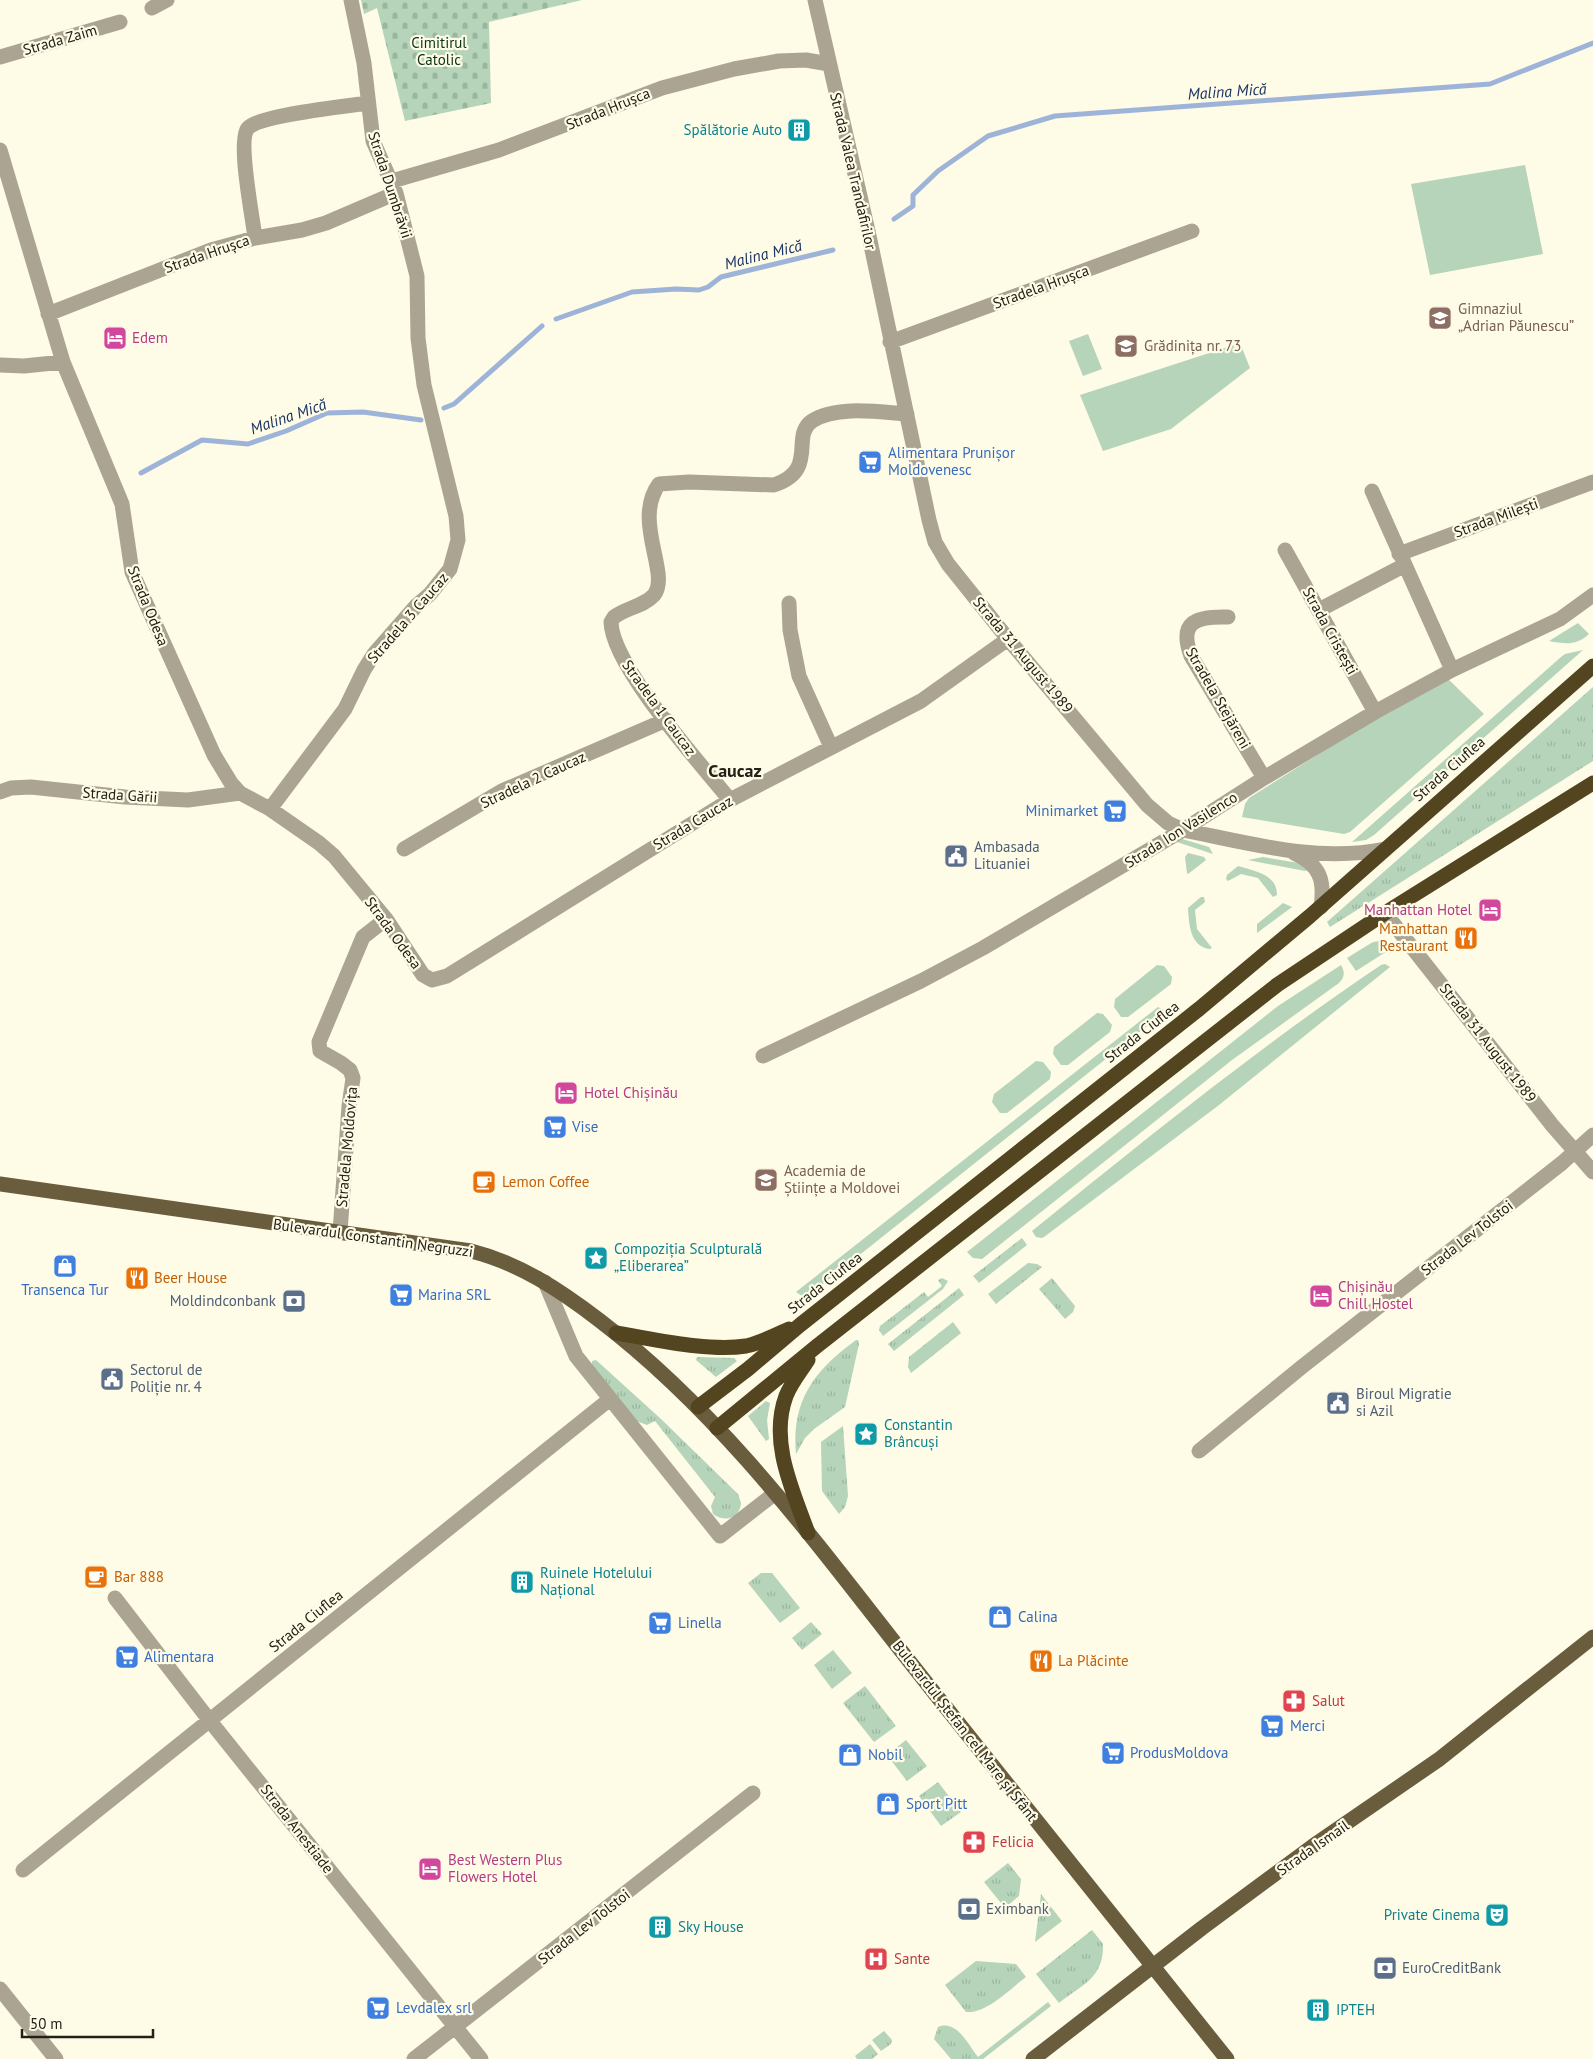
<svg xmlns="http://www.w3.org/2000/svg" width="1593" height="2059" viewBox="0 0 1593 2059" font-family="'PT Sans',sans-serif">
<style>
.grass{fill:url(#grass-tufts)}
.cemetery{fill:url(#cemetery-stones)}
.green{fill:#b5d4ba}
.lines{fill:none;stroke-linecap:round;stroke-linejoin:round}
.stream{stroke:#9eb3d8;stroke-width:5}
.minor{stroke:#aba492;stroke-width:15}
.major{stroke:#6a5d3e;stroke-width:15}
.highway{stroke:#53451f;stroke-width:15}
.labels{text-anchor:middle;stroke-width:4.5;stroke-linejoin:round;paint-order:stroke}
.street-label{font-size:15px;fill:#222017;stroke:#fefbe7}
.park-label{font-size:15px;fill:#093416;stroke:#fefbe7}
.culture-label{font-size:15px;fill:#0d838f;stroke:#fefbe7;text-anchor:start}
.education-label{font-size:15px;fill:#785e54;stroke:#fefbe7;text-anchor:start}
.hotel-label{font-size:15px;fill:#b23c85;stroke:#fefbe7;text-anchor:start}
.shop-label{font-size:15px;fill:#366cbe;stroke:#fefbe7;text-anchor:start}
.service-label{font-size:15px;fill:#4e5e75;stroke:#fefbe7;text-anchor:start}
.food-label{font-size:15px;fill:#c56008;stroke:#fefbe7;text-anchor:start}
.health-label{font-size:15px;fill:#be3a42;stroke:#fefbe7;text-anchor:start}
.water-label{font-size:16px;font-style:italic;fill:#1b3563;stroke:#fefbe7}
.quarter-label{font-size:18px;font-weight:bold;fill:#222017;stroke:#fefbe7}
</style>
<defs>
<pattern id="grass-tufts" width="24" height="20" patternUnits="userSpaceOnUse" patternTransform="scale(1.25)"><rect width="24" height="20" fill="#b5d4ba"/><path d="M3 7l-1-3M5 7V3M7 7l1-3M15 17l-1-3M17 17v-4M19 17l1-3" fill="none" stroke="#9bb69f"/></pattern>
<pattern id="cemetery-stones" width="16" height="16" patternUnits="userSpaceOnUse" patternTransform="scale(1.25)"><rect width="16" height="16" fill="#b5d4ba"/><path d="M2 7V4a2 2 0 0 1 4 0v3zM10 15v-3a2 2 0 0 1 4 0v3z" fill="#9bb69f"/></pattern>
</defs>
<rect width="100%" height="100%" fill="#fefbe7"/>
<!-- grass -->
<path class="grass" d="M1593 687V761L1330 927 1327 922Z
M1022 1238 1027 1245 979 1283 973 1276Z
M1028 1263 1037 1264 1042 1267 996 1304 988 1294Z
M942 1278 948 1281 943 1289 883 1336 879 1330 880 1326 924 1292 928 1297 942 1286 938 1280Z
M1052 1278 1075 1306 1073 1312 1065 1319 1039 1289Z
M959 1288 964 1295 894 1351 888 1344Z
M953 1322 961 1333 911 1373 908 1367 909 1357Z
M856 1340H858L859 1344 845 1407 814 1429 805 1438 796 1454C791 1400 815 1370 856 1340Z
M697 1357 734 1358 737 1361 716 1377 696 1360Z
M596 1360 661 1419 738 1494 741 1503C740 1518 725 1523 713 1514L711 1506 715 1497 655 1421 647 1425 636 1421 592 1365V1361Z
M766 1401 770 1403 767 1420 769 1439 766 1441 748 1416Z
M843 1426 848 1496 845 1507 839 1514 822 1491 821 1442Z
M761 1573H772L800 1608 780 1623 748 1583Z
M811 1622 822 1634 802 1650 792 1638Z
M833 1650 852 1673 832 1689 814 1665Z
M865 1686 896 1726 874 1742 843 1703Z
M906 1740 927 1766 907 1781 887 1755Z
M938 1782 961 1812 941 1826 919 1796Z
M1008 1863 1021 1879 1019 1896 1005 1908 984 1882Z
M1041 1894 1062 1921 1035 1942Z
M1092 1930 1103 1944C1104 1978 1083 1984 1059 2003L1036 1974Z
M976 1961 1016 1964 1026 1977C1010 1989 986 2014 966 2012L945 1985Z
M1048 2002 1051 2006 983 2059H951L934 2039 938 2027C957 2019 968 2045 978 2057Z
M884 2031 892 2040 891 2044 881 2051 872 2040Z
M870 2044 878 2054 872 2059H857L855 2056Z"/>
<!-- cemetery -->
<path class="cemetery" d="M361 0H582L489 22 491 103 405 121 377 8 364 14Z"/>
<!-- green -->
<path class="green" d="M1525 165 1543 254 1430 275 1411 184Z
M1088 334 1102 369 1083 376 1069 341Z
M1240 343 1250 368 1171 429 1103 451 1080 395Z
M1578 623 1589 634C1576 646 1565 644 1549 641Z
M1583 650 1374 835 1366 840 1352 842 1561 657 1565 654Z
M1444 675 1484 714 1350 832 1344 834 1242 817 1245 804 1249 798Z
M1182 839 1209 847 1213 854 1177 842Z
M1188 853 1204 857 1206 860 1188 874 1187 873 1185 857Z
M1263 857 1299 863 1307 870 1305 871 1248 860Z
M1238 866C1254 871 1277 874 1277 895L1273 897 1258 878 1241 874 1228 881 1226 879 1227 875Z
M1201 897H1204L1205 902 1195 910 1197 929 1212 948 1210 949C1190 947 1189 924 1188 908Z
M1283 903 1292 907 1257 933V924Z
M1380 941H1387L1392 948 1356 971 1347 958 1373 942Z
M1385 964 1390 967 1219 1105 1044 1237 1042 1238 1036 1237 1032 1231C1146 1139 1259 1047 1381 965Z
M1157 965 1164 966 1172 977 1171 984 1128 1017H1121L1114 1007 1115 999Z
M1341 965C1345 972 1345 977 1339 983L1232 1060 982 1259 973 1258 967 1252 1278 1006Z
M1158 1007 1166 1011 808 1296H802L796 1292Z
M1097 1013 1103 1014 1112 1025 1110 1032 1068 1065H1061L1053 1054 1054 1047Z
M1036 1061 1043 1062 1051 1072 1050 1079 1007 1113H1000L992 1102 994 1094Z"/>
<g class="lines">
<!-- stream -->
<path class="stream" d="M894 219 913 206V195L938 171 988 136 1055 116 1490 84 1593 43
M556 319 632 292 676 289 699 290 708 287 721 277 833 250
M444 408 454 404 542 326
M141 473 202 440 248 444 286 431 327 413 363 412 421 420"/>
<!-- minor -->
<path class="minor" d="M815 0 868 231 929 520 935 542 948 564 1008 639 1147 805 1168 823 1183 830C1249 843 1317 863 1385 849
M152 8 167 0
M0 57 120 22
M0 150 63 362 122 504 132 572 214 755 231 783 240 793 270 809 319 843 334 856 386 919 423 975 432 980 447 976 730 800 921 701 1008 639
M392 181 499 150 662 88 734 69 779 61 806 60 829 64
M255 238C253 219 237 140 248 128 260 115 348 106 368 103
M48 314 211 250 255 238 302 230 326 223 396 193
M890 342 1192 231
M0 365 24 366 63 362
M1372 491 1452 670
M1285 550 1375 712
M1399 554 1593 482
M789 603 790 630 799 676 831 747
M1319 610 1405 565
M1228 617C1197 616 1178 621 1191 656L1264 778
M0 792 11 788 31 787 125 797 188 800 240 793
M730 800C700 763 612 666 611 622L614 617C626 608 644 606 654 595 671 574 632 521 659 484L689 482 774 485C819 470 790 436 812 421 836 405 880 412 907 414
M270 809 345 709 364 670 374 654 416 606 430 594 450 569 458 540 456 516 424 385 418 338 417 276 396 193 373 141 364 63 351 0
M404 849 502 791 666 720
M1294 853C1320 865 1325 880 1321 907
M1385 913 1552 1125 1593 1172
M763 1056 921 981 983 948 1183 830 1264 778 1375 712 1452 670 1560 619 1593 595
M340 1232 349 1106 353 1078 350 1070 341 1063 320 1051 319 1042 363 937 386 919
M545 1282 576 1356 720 1536 774 1494
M1199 1451 1303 1366 1562 1163 1593 1135
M115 1598 210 1721 481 2059
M23 1870 610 1399
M0 1989 56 2059
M414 2059 753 1793"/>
<!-- major -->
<path class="major" d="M0 1184 471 1251C519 1263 560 1290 599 1320 733 1422 831 1564 936 1695 1033 1816 1130 1938 1227 2059
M1033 2059 1202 1928 1313 1846 1438 1760 1593 1637"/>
<!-- highway -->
<path class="highway" d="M616 1333C654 1339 708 1352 746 1346 760 1343 776 1335 789 1329
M808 1360C801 1371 791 1383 786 1396 769 1442 793 1491 808 1533
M698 1407 748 1369 800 1325 1199 1009 1310 916 1593 666
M717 1428 817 1346 1277 985 1385 913 1593 783"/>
</g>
<!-- icons -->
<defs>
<g id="building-square" transform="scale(1.25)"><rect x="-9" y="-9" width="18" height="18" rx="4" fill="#0f9aa8" stroke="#fefbe7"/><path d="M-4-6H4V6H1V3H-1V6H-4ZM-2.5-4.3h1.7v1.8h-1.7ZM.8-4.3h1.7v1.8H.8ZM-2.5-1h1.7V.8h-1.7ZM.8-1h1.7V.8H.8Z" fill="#fff"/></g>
<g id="school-square" transform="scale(1.25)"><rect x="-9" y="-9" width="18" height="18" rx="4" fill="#8d6e63" stroke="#fefbe7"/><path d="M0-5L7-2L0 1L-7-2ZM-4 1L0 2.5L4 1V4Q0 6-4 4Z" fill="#fff"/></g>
<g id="hotel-square" transform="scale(1.25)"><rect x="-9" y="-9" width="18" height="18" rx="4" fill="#d1479c" stroke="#fefbe7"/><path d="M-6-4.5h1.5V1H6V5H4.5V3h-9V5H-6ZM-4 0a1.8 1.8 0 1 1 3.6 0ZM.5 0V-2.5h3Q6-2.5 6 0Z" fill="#fff"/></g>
<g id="supermarket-square" transform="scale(1.25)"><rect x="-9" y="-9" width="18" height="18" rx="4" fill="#3f7fe0" stroke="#fefbe7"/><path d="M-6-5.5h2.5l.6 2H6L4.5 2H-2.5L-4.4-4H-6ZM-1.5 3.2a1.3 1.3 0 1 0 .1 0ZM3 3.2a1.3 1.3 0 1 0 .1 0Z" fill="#fff"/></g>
<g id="civic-square" transform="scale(1.25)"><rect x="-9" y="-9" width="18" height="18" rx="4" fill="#5c6f8a" stroke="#fefbe7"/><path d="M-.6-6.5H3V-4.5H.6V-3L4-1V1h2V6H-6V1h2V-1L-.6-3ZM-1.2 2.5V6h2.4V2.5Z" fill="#fff"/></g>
<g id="restaurant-square" transform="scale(1.25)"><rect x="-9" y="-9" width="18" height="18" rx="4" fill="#e8710a" stroke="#fefbe7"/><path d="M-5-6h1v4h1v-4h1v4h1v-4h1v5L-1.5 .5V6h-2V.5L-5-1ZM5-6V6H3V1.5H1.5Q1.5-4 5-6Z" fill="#fff"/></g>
<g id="university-square" transform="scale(1.25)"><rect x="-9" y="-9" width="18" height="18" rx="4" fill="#8d6e63" stroke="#fefbe7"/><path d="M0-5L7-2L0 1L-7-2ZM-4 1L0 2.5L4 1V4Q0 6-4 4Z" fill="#fff"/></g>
<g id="cafe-square" transform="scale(1.25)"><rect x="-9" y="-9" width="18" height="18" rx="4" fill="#e8710a" stroke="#fefbe7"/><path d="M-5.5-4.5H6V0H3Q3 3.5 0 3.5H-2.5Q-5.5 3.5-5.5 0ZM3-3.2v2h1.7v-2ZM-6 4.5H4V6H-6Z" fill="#fff"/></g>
<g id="sight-square" transform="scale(1.25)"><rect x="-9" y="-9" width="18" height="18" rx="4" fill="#0f9aa8" stroke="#fefbe7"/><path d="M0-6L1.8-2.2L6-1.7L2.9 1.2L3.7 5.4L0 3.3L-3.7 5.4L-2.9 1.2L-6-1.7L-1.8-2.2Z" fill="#fff"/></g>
<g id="shop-square" transform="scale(1.25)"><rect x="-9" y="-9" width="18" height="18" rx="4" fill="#3f7fe0" stroke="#fefbe7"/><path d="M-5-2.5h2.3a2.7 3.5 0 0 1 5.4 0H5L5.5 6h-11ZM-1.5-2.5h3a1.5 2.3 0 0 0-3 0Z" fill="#fff"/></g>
<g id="bank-square" transform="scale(1.25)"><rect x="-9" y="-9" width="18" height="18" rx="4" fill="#5c6f8a" stroke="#fefbe7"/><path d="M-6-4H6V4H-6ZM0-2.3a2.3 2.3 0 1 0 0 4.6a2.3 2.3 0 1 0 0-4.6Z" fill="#fff"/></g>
<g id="pharmacy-square" transform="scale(1.25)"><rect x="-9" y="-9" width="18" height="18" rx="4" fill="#e0444e" stroke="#fefbe7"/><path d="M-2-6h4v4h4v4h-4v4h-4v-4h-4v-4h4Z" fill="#fff"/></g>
<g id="theatre-square" transform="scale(1.25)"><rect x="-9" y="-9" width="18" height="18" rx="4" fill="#0f9aa8" stroke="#fefbe7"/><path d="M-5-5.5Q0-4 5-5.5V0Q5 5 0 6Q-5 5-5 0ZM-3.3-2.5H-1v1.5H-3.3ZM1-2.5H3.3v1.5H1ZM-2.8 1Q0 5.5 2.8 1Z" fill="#fff"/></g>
<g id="hospital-square" transform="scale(1.25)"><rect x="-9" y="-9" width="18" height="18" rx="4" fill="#e0444e" stroke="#fefbe7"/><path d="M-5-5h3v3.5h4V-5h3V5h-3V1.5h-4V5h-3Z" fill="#fff"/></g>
</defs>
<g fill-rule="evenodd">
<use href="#building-square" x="799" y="130"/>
<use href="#school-square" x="1440" y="318"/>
<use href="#hotel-square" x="115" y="338"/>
<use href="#school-square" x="1126" y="346"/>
<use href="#supermarket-square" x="870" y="462"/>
<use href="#supermarket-square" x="1115" y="811"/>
<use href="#civic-square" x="956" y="856"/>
<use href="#hotel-square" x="1490" y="910"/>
<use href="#restaurant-square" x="1466" y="938"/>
<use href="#hotel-square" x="566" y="1093"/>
<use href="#supermarket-square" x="555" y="1127"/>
<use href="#university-square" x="766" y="1180"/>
<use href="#cafe-square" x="484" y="1182"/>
<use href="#sight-square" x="596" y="1258"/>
<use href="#shop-square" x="65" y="1266"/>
<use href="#restaurant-square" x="137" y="1278"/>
<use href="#supermarket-square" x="401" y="1295"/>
<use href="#hotel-square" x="1321" y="1296"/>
<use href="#bank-square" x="294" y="1301"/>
<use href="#civic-square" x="112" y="1379"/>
<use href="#civic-square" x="1338" y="1403"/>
<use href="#sight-square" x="866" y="1434"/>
<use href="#cafe-square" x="96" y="1577"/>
<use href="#building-square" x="522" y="1582"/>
<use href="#shop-square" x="1000" y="1617"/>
<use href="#supermarket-square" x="660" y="1623"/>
<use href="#supermarket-square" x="127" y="1657"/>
<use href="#restaurant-square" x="1041" y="1661"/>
<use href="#pharmacy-square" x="1294" y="1701"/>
<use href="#supermarket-square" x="1272" y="1726"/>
<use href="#supermarket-square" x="1113" y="1753"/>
<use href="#shop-square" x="850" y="1755"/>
<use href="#shop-square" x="888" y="1804"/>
<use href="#pharmacy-square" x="974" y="1842"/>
<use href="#hotel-square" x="430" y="1869"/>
<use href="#bank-square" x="969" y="1909"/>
<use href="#theatre-square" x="1497" y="1915"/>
<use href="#building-square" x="660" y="1927"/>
<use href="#hospital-square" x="876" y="1959"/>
<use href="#bank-square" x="1385" y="1968"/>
<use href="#supermarket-square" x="378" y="2008"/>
<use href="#building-square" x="1318" y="2010"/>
</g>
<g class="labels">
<!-- street labels -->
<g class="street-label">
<text transform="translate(60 40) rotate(-16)" y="5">Strada Zaim</text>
<text transform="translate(608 109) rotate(-22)" y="5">Strada Hrușca</text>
<text transform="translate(853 171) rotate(77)" y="5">Strada Valea Trandafirilor</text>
<text transform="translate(390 185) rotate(72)" y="5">Strada Dumbrăvii</text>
<text transform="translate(207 254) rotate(-19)" y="5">Strada Hrușca</text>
<text transform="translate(1041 287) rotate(-20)" y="5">Stradela Hrușca</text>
<text transform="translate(1496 518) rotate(-20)" y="5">Strada Milești</text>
<text transform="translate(148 606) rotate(68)" y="5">Strada Odesa</text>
<text transform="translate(408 618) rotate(-49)" y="5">Stradela 3 Caucaz</text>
<text transform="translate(1330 631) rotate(61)" y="5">Strada Cristești</text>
<text transform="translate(1023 655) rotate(50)" y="5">Strada 31 August 1989</text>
<text transform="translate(1218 698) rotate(60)" y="5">Stradela Stejăreni</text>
<text transform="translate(659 708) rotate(54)" y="5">Stradela 1 Caucaz</text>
<text transform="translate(1449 769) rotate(-41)" y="5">Strada Ciuflea</text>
<text transform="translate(533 780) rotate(-25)" y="5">Stradela 2 Caucaz</text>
<text transform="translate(120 795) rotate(4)" y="5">Strada Gării</text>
<text transform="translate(693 823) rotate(-31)" y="5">Strada Caucaz</text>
<text transform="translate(1181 830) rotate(-32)" y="5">Strada Ion Vasilenco</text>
<text transform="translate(393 933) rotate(54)" y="5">Strada Odesa</text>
<text transform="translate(1142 1032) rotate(-38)" y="5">Strada Ciuflea</text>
<text transform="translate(1488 1043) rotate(52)" y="5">Strada 31 August 1989</text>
<text transform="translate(347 1147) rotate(-85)" y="5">Stradela Moldovița</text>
<text transform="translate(373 1238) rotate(8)" y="5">Bulevardul Constantin Negruzzi</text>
<text transform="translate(1467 1238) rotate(-38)" y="5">Strada Lev Tolstoi</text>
<text transform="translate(825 1283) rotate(-38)" y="5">Strada Ciuflea</text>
<text transform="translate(306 1621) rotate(-39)" y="5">Strada Ciuflea</text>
<text transform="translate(965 1731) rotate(52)" y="5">Bulevardul Ștefan cel Mare și Sfânt</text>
<text transform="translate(297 1829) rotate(52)" y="5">Strada Anestiade</text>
<text transform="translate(1313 1848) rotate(-35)" y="5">Strada Ismail</text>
<text transform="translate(584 1927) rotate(-38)" y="5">Strada Lev Tolstoi</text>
</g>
<!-- park labels -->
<g class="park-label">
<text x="439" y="48">Cimitirul<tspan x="439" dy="17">Catolic</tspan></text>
</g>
<!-- culture labels -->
<g class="culture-label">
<text x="782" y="135" text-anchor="end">Spălătorie Auto</text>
<text x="614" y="1254">Compoziția Sculpturală<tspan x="614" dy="17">„Eliberarea”</tspan></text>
<text x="884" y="1430">Constantin<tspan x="884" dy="17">Brâncuși</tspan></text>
<text x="540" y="1578">Ruinele Hotelului<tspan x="540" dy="17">Național</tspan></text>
<text x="1480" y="1920" text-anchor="end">Private Cinema</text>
<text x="678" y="1932">Sky House</text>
<text x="1336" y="2015">IPTEH</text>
</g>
<!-- education labels -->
<g class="education-label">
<text x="1458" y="314">Gimnaziul<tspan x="1458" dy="17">„Adrian Păunescu”</tspan></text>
<text x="1144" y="351">Grădinița nr. 73</text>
<text x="784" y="1176">Academia de<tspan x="784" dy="17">Științe a Moldovei</tspan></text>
</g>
<!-- hotel labels -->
<g class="hotel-label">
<text x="132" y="343">Edem</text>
<text x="1472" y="915" text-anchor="end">Manhattan Hotel</text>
<text x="584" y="1098">Hotel Chișinău</text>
<text x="1338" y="1292">Chișinău<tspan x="1338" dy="17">Chill Hostel</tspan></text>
<text x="448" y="1865">Best Western Plus<tspan x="448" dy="17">Flowers Hotel</tspan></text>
</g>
<!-- shop labels -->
<g class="shop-label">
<text x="888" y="458">Alimentara Prunișor<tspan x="888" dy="17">Moldovenesc</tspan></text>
<text x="1098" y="816" text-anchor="end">Minimarket</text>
<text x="572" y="1132">Vise</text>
<text x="65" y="1295" text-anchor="middle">Transenca Tur</text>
<text x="418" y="1300">Marina SRL</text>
<text x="1018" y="1622">Calina</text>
<text x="678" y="1628">Linella</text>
<text x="144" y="1662">Alimentara</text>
<text x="1290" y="1731">Merci</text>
<text x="1130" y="1758">ProdusMoldova</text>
<text x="868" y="1760">Nobil</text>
<text x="906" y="1809">Sport Pitt</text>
<text x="396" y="2013">Levdalex srl</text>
</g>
<!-- service labels -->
<g class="service-label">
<text x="974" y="852">Ambasada<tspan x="974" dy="17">Lituaniei</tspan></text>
<text x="276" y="1306" text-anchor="end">Moldindconbank</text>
<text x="130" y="1375">Sectorul de<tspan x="130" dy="17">Poliție nr. 4</tspan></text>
<text x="1356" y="1399">Biroul Migratie<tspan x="1356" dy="17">si Azil</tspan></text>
<text x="986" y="1914">Eximbank</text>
<text x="1402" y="1973">EuroCreditBank</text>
</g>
<!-- food labels -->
<g class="food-label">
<text x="1448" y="934" text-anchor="end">Manhattan<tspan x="1448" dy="17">Restaurant</tspan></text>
<text x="502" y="1187">Lemon Coffee</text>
<text x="154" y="1283">Beer House</text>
<text x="114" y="1582">Bar 888</text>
<text x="1058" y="1666">La Plăcinte</text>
</g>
<!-- health labels -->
<g class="health-label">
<text x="1312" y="1706">Salut</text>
<text x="992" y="1847">Felicia</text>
<text x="894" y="1964">Sante</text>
</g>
<!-- water labels -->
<g class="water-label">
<text transform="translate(1227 91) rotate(-4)" y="6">Malina Mică</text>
<text transform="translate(763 254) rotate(-14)" y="6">Malina Mică</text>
<text transform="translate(288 416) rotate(-19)" y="6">Malina Mică</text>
</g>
<!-- quarter labels -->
<g class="quarter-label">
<text x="735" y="777">Caucaz</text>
</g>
</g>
<!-- scale -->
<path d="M22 2029v8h131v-8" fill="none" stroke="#222017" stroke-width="2.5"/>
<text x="30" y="2029" font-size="15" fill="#222017" stroke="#fefbe7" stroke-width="4" paint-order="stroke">50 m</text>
</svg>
